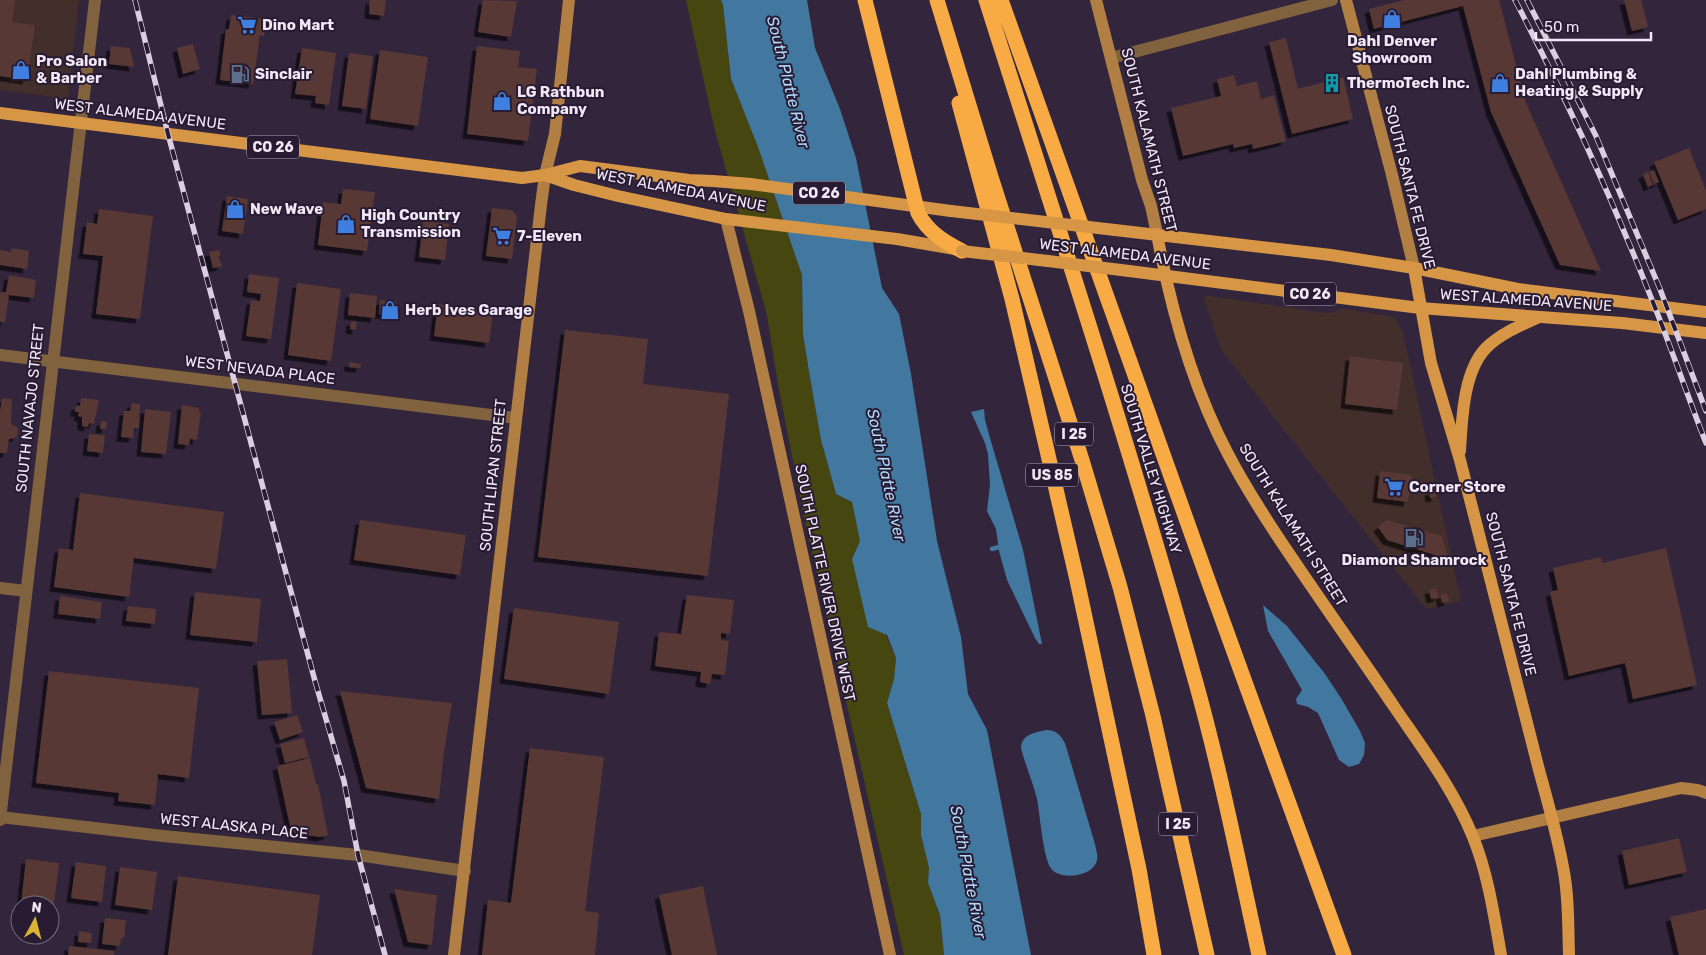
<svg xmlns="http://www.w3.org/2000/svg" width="1706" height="955" viewBox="0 0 1706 955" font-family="Rubik,sans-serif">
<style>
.commercial{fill:#422e2b}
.green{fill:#464710}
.water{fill:#4277a0}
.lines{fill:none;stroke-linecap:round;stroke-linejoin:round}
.stream{stroke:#4277a0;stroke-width:4.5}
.building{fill:#583836;filter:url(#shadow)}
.street{stroke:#81623e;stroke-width:12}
.secondary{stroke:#b17f43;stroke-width:12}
.primary{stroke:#d69645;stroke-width:12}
.highway{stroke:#f8aa45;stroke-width:15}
.rail-casing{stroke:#d9cfe0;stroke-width:5.5}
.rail{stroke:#291c32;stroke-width:4;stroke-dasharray:11;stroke-linecap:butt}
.primary-bridge{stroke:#d69645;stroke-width:12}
.labels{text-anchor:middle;stroke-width:4;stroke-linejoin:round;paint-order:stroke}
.shield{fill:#291c32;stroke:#b5aabc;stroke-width:1}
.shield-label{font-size:14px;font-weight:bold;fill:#f1e7f7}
.poi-label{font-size:15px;font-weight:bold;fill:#f1e7f7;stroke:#291c32;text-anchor:start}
.street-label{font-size:15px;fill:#f1e7f7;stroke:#291c32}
.water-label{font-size:16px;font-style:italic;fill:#acd9fd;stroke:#291c32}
</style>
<defs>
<filter id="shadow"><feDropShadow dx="-4.5" dy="4.5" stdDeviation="0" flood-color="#0009"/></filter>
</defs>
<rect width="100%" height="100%" fill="#33253c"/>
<!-- commercial -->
<path class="commercial" d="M0 0H79L68 99 0 90Z
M1203 295 1327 313 1334 312 1341 308 1395 317 1403 332 1461 601 1426 609 1221 350Z"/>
<!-- green -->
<path class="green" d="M686 0H721L723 5 731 79 758 147 802 275 803 334 809 372 821 440 836 494 852 502 860 541 852 559 896 658 894 679 887 703 921 814V835L929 868 928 883 940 915 944 955H904L804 517 778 384 767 315 714 127Z"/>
<!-- water -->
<path class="water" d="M721 0H807L815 48 840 109 856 158 882 288 899 314 911 374 937 541 961 637 968 694 987 730 1031 955H944L940 915 928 883 929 868 921 835V814L887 703 894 679 896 658 887 635 868 627 852 559 860 541 852 502 836 494 821 440 809 372 803 334 802 275 758 147 731 79 723 5Z
M984 409 985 420 990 438 1023 550 1042 644H1039L1035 638 1007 580 999 551 996 529 987 511 990 485 988 454 985 443 971 412Z
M1263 605 1287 626 1325 674 1341 698 1360 731 1365 743 1364 755 1359 764 1349 767 1339 760 1318 713 1308 707 1297 704 1296 699 1302 690 1268 631Z
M1046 730C1057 730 1060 735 1065 743L1095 844C1096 850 1099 857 1096 863 1091 877 1058 881 1050 867 1043 854 1040 816 1037 799 1033 782 1025 765 1021 748 1022 734 1034 733 1046 730Z"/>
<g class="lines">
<!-- stream -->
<path class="stream" d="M992 549 999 547"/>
</g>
<!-- building -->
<path class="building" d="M0 0H15L12 22 35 25 27 80 0 76Z
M370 0H386L384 16 369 14Z
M483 0 517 1 511 37 478 32Z
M1404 0H1499L1526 103 1601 271 1560 265 1491 112 1463 6 1374 29 1369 9Z
M1624 0H1641L1648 27 1632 31Z
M231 15 266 19 264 36 260 35 253 84 220 80 226 29H229Z
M1286 38 1298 89 1343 77 1353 119 1292 134 1269 42Z
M193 44 200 69 183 74 177 48Z
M111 46 130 48 134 67 109 64Z
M477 46 520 51 518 67 537 69 528 141 467 134Z
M302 48 336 53 329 105 315 103 316 96 295 94Z
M380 50 428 57 418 126 370 119Z
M349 53 373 56 366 109 342 106Z
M1234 75 1237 86 1257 81 1261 99 1274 95 1286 141 1253 149 1252 144 1234 148 1233 144 1183 156 1171 108 1221 96 1217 79Z
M1689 148 1706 191V209L1678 220 1654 162Z
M1654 170 1659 182 1654 184 1649 172Z
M1648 172 1653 185 1648 187 1643 174Z
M343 189 375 192 367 251 318 245 323 202 341 204Z
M227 196 248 199 243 234 222 231Z
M492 208 512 210 517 216 512 259 486 256Z
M99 209 153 216 140 319 96 314 103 256 83 254 87 222 97 224Z
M423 221 449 224 445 260 419 257Z
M11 248 29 251 27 269 0 265V250L11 252Z
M219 250 221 255 218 256 222 266 213 268 209 252Z
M249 274 279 278 271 339 246 336 251 300 260 301 261 294 247 292Z
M9 275 36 280 34 298 9 295 5 322H0V292H6Z
M297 283 341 289 331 361 288 355Z
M350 293 377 296 375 318 348 315Z
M380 300 396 301 395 315 379 314Z
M438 304 493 312 489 343 434 336Z
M351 321 357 322 356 330 350 329Z
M565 330 648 339 643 384 729 394 708 576 538 557Z
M1350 356 1403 363 1397 410 1345 404Z
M349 362 361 364 360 368 349 367Z
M2 398 12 399 11 424 18 428 17 437 9 439 7 453H0V412Z
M81 398 99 400 94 424 89 423 88 427 82 426V417L78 416 79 412H75L76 405 80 406Z
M132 403 140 404 139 428H134L133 438 121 437 124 411H130Z
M182 405 199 408V412H201L197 440 190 439 189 445 178 444Z
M145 409 171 412 166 454 141 452Z
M101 421 107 422 106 429H100Z
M89 434 105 435 103 453 87 451Z
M1380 471 1412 475 1408 502 1377 498Z
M1435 490 1436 497 1430 498 1429 491Z
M80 493 224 512 216 569 134 558 129 597 54 587 59 548 73 550Z
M360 520 466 535 460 575 354 560Z
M1387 520 1442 536 1448 559 1387 540 1378 527Z
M1666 548 1697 685 1633 699 1625 663 1569 676 1550 592 1558 590 1553 568 1601 557 1602 563Z
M1436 588 1439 597 1431 599 1429 590Z
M195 592 261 599 257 642 190 635Z
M1447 593 1449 601 1442 603 1440 595Z
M687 595 734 600 730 634 721 633V640L729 641 725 675 712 674 710 684 700 682 701 672 655 666 659 632 681 634Z
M60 596 102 602 100 619 58 614Z
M128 606 156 609 155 624 126 621Z
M514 608 619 622 609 694 504 679Z
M287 659 292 713 262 715 257 661Z
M49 671 199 688 189 778 158 774 155 805 118 801 119 793 36 783Z
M340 691 452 703 444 751 439 799 366 788Z
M297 715 303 732 280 740 274 722Z
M304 738 309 757 285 763 280 744Z
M530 748 604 757 585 911 599 913 595 955H482L488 900 511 903Z
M310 758 316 784H318L328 835 320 837 294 833 293 829 291 830 277 766Z
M1679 838 1687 872 1629 885 1622 851Z
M26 859 59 863 51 928H50V905H21Z
M76 862 106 866 102 902 71 898Z
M120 867 157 872 152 910 115 905Z
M178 876 320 895 312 955H168Z
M703 886 717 955H672L659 895Z
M394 889 437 895 432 945 408 942Z
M1706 909V955H1679L1670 917Z
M105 918 126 920 124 938H121L120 946 102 944Z
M79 931 92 933 91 943 78 942Z
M69 946 114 951V955H68Z"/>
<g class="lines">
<!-- street -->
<path class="street" d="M1111 58 1332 0
M0 355 516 418
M0 588 26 591
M0 817 163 836 358 855 465 871
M0 820 95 0"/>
<!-- secondary -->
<path class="secondary" d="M1096 0 1142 180 1151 206 1157 234
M1346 0 1392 175 1414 268
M726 219 749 311 890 955
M1473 836 1681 788 1698 790 1706 793
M454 955 541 205 545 175 555 134 569 0"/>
<!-- primary -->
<path class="primary" d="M0 113 522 178 545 175 580 166 689 180 713 181 751 184 951 211
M545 175 574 185 618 196 726 219 897 239 955 249
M1115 230 1331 255 1414 268 1518 289 1706 312
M1157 234C1171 310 1192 386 1228 454 1242 481 1259 508 1276 534 1315 593 1356 650 1395 708 1423 749 1454 790 1473 837 1488 874 1494 915 1501 955
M1022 258 1048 261
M1414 268 1431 363 1460 460 1539 770C1548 803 1557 834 1563 867 1569 896 1568 926 1569 955
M1129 271 1420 308 1622 323 1706 333
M1460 451C1462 420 1463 372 1486 348 1500 334 1521 325 1539 317"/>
<!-- highway -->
<path class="highway" d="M865 0 918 213C928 232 943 241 962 251
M937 0 991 177 1082 460 1120 587 1153 716 1207 955
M986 0C1058 227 1132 453 1196 683 1221 773 1239 864 1259 955
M1001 0 1209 583 1344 955
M959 103 1012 299 1077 580 1139 869 1154 955"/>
<!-- rail casing -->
<g class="rail-casing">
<path id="rail" d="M135 0 168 134 315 681 344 781 358 855 385 955
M1515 0C1564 94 1609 191 1648 290 1669 341 1686 392 1706 443
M1527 0 1596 136 1660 289 1706 411"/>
</g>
<!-- rail -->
<use href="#rail" class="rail"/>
<!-- primary-bridge -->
<path class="primary-bridge" d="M951 211 1115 230
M962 251 1022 258
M1048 261 1129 271"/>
</g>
<!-- icons -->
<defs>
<g id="shop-bare" transform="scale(1.5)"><path d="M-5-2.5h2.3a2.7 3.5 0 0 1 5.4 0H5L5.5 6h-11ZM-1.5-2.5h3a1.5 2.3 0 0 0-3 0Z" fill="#3f7fe0" stroke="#291c32" stroke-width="2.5" paint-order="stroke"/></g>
<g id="supermarket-bare" transform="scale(1.5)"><path d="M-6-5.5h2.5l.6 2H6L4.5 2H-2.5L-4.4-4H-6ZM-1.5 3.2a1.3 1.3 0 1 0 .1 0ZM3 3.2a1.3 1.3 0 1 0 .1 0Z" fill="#3f7fe0" stroke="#291c32" stroke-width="2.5" paint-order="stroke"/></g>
<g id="fuel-bare" transform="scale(1.5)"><path d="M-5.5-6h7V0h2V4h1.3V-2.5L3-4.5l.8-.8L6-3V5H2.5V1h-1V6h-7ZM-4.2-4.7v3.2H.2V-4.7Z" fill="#5c6f8a" stroke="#291c32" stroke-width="2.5" paint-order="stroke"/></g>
<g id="building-bare" transform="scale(1.5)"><path d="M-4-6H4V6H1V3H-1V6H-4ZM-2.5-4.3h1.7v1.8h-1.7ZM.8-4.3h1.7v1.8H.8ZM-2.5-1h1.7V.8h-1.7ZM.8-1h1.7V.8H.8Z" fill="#0f9aa8" stroke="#291c32" stroke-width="2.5" paint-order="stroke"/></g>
</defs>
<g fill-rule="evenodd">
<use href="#shop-bare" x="1392" y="19"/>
<use href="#supermarket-bare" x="247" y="25"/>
<use href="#shop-bare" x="21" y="70"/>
<use href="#fuel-bare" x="240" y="74"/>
<use href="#building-bare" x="1332" y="83"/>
<use href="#shop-bare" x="1500" y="83"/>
<use href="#shop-bare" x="502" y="101"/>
<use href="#shop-bare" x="235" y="209"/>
<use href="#shop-bare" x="346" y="224"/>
<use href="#supermarket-bare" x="502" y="236"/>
<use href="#shop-bare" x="390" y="310"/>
<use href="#supermarket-bare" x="1394" y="487"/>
<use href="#fuel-bare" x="1414" y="538"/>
</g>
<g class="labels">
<!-- shield labels -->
<g class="shield">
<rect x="247" y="135.5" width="52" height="23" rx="4"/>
<rect x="793" y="181.5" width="52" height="23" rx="4"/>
<rect x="1284" y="282.5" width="52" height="23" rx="4"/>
<rect x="1055" y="422.5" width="38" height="23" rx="4"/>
<rect x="1026" y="463.5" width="52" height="23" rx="4"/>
<rect x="1159" y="812.5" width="38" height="23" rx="4"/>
</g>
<g class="shield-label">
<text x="273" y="152">CO 26</text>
<text x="819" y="198">CO 26</text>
<text x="1310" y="299">CO 26</text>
<text x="1074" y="439">I 25</text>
<text x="1052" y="480">US 85</text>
<text x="1178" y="829">I 25</text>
</g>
<!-- poi labels -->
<g class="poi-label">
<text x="262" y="30">Dino Mart</text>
<text x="1392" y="46" text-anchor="middle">Dahl Denver<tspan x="1392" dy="17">Showroom</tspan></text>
<text x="36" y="66">Pro Salon<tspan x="36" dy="17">&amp; Barber</tspan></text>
<text x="255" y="79">Sinclair</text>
<text x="1515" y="79">Dahl Plumbing &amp;<tspan x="1515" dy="17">Heating &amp; Supply</tspan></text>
<text x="1347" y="88">ThermoTech Inc.</text>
<text x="517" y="97">LG Rathbun<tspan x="517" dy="17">Company</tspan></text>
<text x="250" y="214">New Wave</text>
<text x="361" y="220">High Country<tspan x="361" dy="17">Transmission</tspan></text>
<text x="517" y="241">7-Eleven</text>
<text x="405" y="315">Herb Ives Garage</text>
<text x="1409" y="492">Corner Store</text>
<text x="1414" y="565" text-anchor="middle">Diamond Shamrock</text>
</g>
<!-- street labels -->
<g class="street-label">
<text transform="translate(140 114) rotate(7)" y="5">WEST ALAMEDA AVENUE</text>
<text transform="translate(1149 140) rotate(76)" y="5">SOUTH KALAMATH STREET</text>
<text transform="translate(1410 187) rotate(76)" y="5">SOUTH SANTA FE DRIVE</text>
<text transform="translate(681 190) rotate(11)" y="5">WEST ALAMEDA AVENUE</text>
<text transform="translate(1125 254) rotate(7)" y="5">WEST ALAMEDA AVENUE</text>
<text transform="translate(1526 300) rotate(4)" y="5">WEST ALAMEDA AVENUE</text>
<text transform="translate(260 370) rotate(7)" y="5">WEST NEVADA PLACE</text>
<text transform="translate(30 408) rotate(-84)" y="5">SOUTH NAVAJO STREET</text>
<text transform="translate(1151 469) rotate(73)" y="5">SOUTH VALLEY HIGHWAY</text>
<text transform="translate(493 475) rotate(-84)" y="5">SOUTH LIPAN STREET</text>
<text transform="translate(1293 525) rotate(58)" y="5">SOUTH KALAMATH STREET</text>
<text transform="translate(825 583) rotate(78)" y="5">SOUTH PLATTE RIVER DRIVE WEST</text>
<text transform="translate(1511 594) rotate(76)" y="5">SOUTH SANTA FE DRIVE</text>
<text transform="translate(234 826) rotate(6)" y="5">WEST ALASKA PLACE</text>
</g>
<!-- water labels -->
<g class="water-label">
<text transform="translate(789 82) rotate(76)" y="6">South Platte River</text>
<text transform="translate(887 475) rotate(78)" y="6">South Platte River</text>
<text transform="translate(969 872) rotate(79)" y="6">South Platte River</text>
</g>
</g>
<!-- north arrow -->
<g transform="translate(35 920) rotate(7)"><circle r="24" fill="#291c32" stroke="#796d81"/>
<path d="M0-4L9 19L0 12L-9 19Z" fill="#d9b434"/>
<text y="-8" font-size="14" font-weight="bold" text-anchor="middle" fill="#f1e7f7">N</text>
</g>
<!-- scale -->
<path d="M1536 32v8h115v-8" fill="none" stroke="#f1e7f7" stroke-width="2.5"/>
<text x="1544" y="32" font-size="15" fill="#f1e7f7" stroke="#291c32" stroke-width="4" paint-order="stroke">50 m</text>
</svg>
